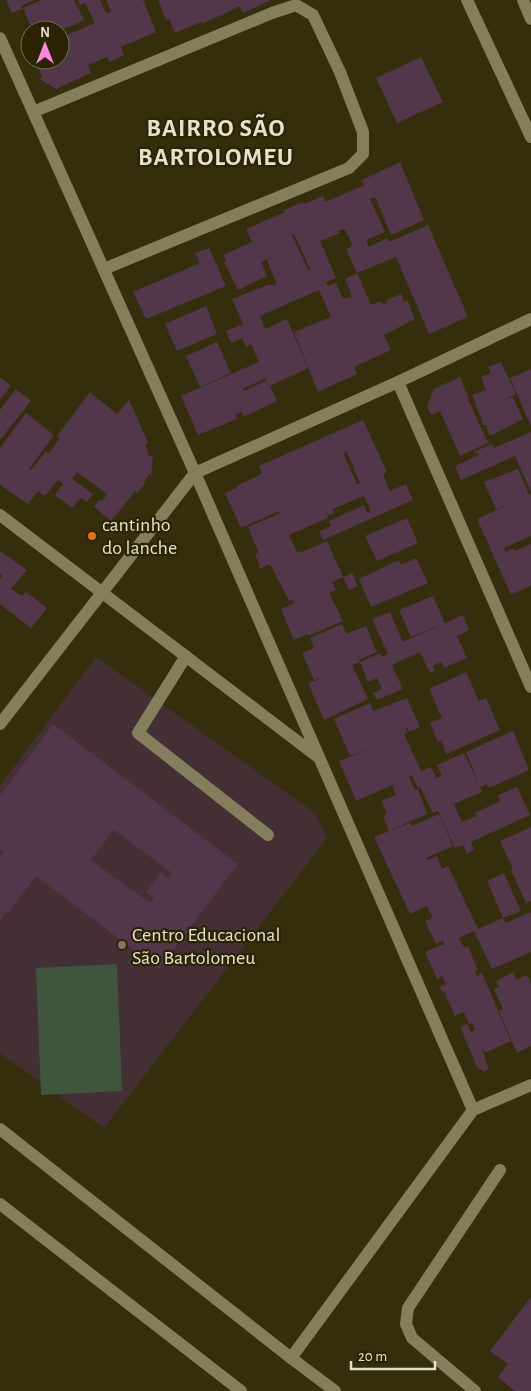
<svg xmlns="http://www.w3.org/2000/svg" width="531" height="1391" viewBox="0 0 531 1391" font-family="'Alegreya Sans',sans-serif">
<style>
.education{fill:#432f34}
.green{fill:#40563c}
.building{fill:#523649;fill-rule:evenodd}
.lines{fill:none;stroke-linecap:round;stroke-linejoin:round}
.lane{stroke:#857e5c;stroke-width:12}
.street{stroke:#857e5c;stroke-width:12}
.secondary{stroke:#857e5c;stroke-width:12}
.food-dot{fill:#e8710a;stroke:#2b2403;stroke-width:2}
.education-dot{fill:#8d6e63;stroke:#2b2403;stroke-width:2}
.labels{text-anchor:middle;stroke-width:4.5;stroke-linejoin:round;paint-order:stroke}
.poi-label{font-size:20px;fill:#e5e1cf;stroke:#2b2403;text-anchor:start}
.district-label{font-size:25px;font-weight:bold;letter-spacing:1px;fill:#e5e1cf;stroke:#2b2403}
</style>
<rect width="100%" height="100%" fill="#352e0d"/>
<!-- education -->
<path class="education" d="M96 657 315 813 327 838 104 1128 0 1053V786Z"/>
<!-- green -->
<path class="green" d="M117 964 122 1091 41 1095 36 968Z"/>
<!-- building -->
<path class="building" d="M6 0H35L21 6 22 9 12 13Z
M42 0H74L84 20 60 31 42 30 38 21 30 25 23 8Z
M78 0H100L106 13 111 12 106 0H143L156 32 121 47 124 55 110 62 107 57 88 65 91 73 56 89 38 78 42 77 35 60H60V38L95 23 85 3 80 5Z
M158 0H271L243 13 240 6 202 24 201 22 175 33 169 19 166 20Z
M421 57 443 102 397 123 376 78Z
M400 162 424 220 391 235 375 197 370 199 385 232 366 240 369 247 387 238 389 242 428 225 468 317 429 334 396 257 357 273 371 305 381 301 383 305 386 304 387 300 401 294 404 302 407 300 415 319 384 335 391 350 354 367 357 374 318 392 294 332 331 317 319 290 260 316 265 329 287 319 308 368 270 386 277 401 243 417 242 412 235 415 237 419 198 435 181 396 259 362 251 344 246 347 242 338 231 343 226 331 243 324 232 299 270 284 272 286 277 284 267 261 271 258 261 262 267 276 238 290 224 262 226 261 223 255 252 242 246 229 285 212 284 210 303 202 304 204 323 196 326 202 330 200 364 185 362 180ZM345 229 353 246 346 249 357 273 345 279 352 296 343 299 336 283 328 286 326 282 336 278 320 241 340 233 338 231ZM294 234 310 269 308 270 292 235ZM266 378 267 380 244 391 243 389Z
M209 248 226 286 146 319 133 292 200 263 195 253Z
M206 306 217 334 177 351 165 324Z
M217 342 231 373 200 387 186 356Z
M501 362 516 394 506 399 513 397 523 419 490 436 486 427 488 426 487 425 484 426 472 395 486 390 481 377 491 373 488 367Z
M531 369V426L510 378Z
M0 377 11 386 0 400Z
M460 377 469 399H468L488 443 460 456 440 411 431 415 427 406 434 389Z
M16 389 31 401 0 440V410Z
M90 392 117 414 129 400 148 442 145 445 149 456H153L151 476 149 474 144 481 146 482 137 493 135 491 134 493 111 521 94 507 99 500 102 501 107 494 77 472 72 479 93 494 87 502 81 498 72 508 55 495 63 484 58 480 45 496 38 491 28 504 0 485V448L26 413 54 435 29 469 31 470 46 451 49 453 60 438 57 436Z
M363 420 387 472 383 474 390 491 406 484 413 500 323 540 319 531 331 526 329 521 364 505 367 513 371 511 364 496 333 509 334 513 327 516 328 518 289 535 297 552 299 551 300 553 327 541 343 577 332 582 336 590 329 593 343 621 308 636V634L294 640 281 609 294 603 293 599 289 601 270 564 259 569 258 567 260 566 255 554 259 553 248 527 280 513 279 511 241 528 225 493 237 488 236 486 260 475 262 473 259 466ZM346 450 360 483 357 484 344 455Z
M531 432V492L515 456 461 480 455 466 479 455 477 452 474 454 473 452 492 444 494 448Z
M518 469 529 495 531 494V536L504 548 506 552 513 548 515 551 531 544V584L530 586 511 595 477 519 507 505 496 509 484 482Z
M407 518 418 543 377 561 365 536Z
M0 551 27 570 11 589 22 596 26 592 47 608 31 628 0 604V579L2 576 0 574Z
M416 558 428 583 371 607 359 579 399 560 401 565Z
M352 573 358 586 349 590 343 577Z
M433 596 445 623 411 637 399 610Z
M390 612 403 642 463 615 469 630 457 636 467 658 444 668 441 662 433 666 435 671 430 673 420 652 392 665 403 689 377 700 373 693 382 689 377 678 368 682 360 662 380 653 382 657 388 654 372 619Z
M342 624 346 634 366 626 377 652 359 660 360 662 352 665 368 699 324 720 308 683 327 676 314 680 302 653 314 648 310 638Z
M466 672 479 701 486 698 500 730 446 754 441 740 438 742 430 723 442 718 429 689Z
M407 698 420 727 409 732 407 727 406 728 407 733 404 734 421 771 431 767 436 778 442 776 437 765 464 753 479 784 466 752 513 731 529 770 489 788 487 784 480 787 482 792 454 804 462 822 477 816 475 813 500 801 498 795 517 787 530 815 471 842 474 850 467 854 463 845 455 848 438 811 433 813 420 787 418 789 412 775 409 777 415 790 418 789 427 814 389 831 383 816 387 814 381 801 396 795 392 785 356 801 339 761 375 747 350 756 334 719 370 703 373 711Z
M53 724 238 864 159 969 36 876 8 913H5L0 921V857L4 852 0 849V795ZM114 830 172 873 168 878 161 872 146 892 154 898 150 903 91 860Z
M439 814 453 846 426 858 428 860 437 856 442 869 448 866 478 929 503 918 506 923 530 912 531 914V952L492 969 474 931 459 938 464 948 468 946 478 970 475 971 477 976 482 973 511 1041 487 1052H485L481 1046 489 1069 484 1072 477 1067 460 1027 467 1024 471 1032 475 1030 472 1023 469 1024 464 1012 455 1016 444 991 442 992 440 987 446 984 442 976 437 979 425 952 444 944 443 941 436 944 425 921 433 918 427 906 410 914 374 837 410 823 412 826Z
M531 827V901L526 903 511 870 513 869 500 841Z
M504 873 521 911 503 918 487 881Z
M513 972 516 980 527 975 531 984V1046L517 1053 499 1011 503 1009 494 989 499 987 496 981Z
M531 1297V1391H515L498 1377 508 1364 490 1351Z"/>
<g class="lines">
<!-- lane -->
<path class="lane" d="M186 656 138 733 268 835
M475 1391 412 1338 406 1324 408 1308 500 1170"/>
<!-- street -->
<path class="street" d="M0 38 195 473 473 1110
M33 112 272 13 296 5 313 15 340 72 363 132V154L349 168 104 269
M398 382 531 687
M0 515 318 757
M0 724 195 473 398 382 531 319
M291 1358 473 1110 531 1085"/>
<!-- secondary -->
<path class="secondary" d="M467 0 531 137
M523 0 531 19
M0 1129 291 1358 335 1391
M0 1204 241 1391"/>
</g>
<!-- markers -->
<circle class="food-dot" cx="92" cy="536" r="5"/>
<circle class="education-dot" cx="122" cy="945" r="5"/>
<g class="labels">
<!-- poi labels -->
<g class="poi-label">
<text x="102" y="531">cantinho<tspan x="102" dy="23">do lanche</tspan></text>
<text x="132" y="941">Centro Educacional<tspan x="132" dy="23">São Bartolomeu</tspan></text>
</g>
<!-- district labels -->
<g class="district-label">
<text x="216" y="136">BAIRRO SÃO<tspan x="216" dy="29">BARTOLOMEU</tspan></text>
</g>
</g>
<!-- north arrow -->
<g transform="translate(45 45)"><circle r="24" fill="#2b2403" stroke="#757055"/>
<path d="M0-4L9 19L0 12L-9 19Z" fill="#ff85df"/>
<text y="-8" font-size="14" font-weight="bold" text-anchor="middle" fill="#e5e1cf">N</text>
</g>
<!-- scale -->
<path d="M351 1361v8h84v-8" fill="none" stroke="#e5e1cf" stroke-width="2.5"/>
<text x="358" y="1361" font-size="15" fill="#e5e1cf" stroke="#2b2403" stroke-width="4" paint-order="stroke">20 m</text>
</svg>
